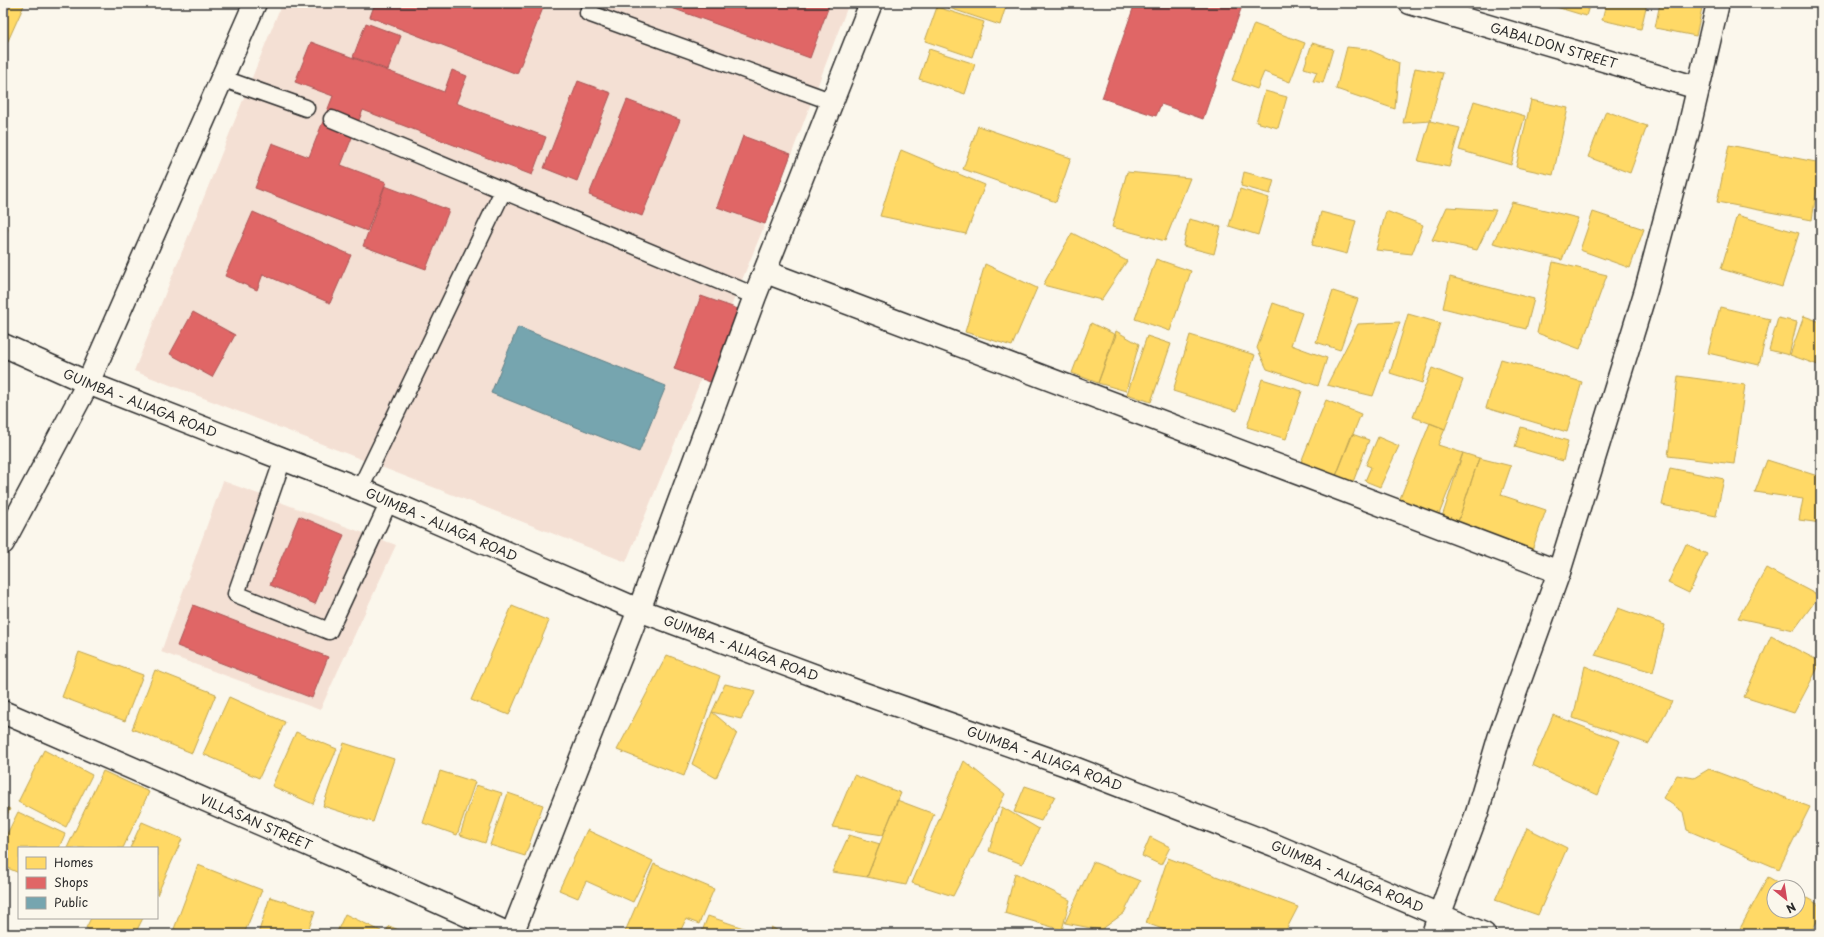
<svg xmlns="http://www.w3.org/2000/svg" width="1824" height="937" viewBox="0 0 1824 937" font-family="'Playpen Sans',sans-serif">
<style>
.built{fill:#f4e0d4}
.homes{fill:#ffd966;stroke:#bfa554}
.shops{fill:#e06666;stroke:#aa5454}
.public{fill:#76a5af;stroke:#608087}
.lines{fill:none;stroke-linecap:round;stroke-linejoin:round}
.service-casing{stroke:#2b2b2b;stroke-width:19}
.minor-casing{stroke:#2b2b2b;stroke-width:25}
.tertiary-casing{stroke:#2b2b2b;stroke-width:25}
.secondary-casing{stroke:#2b2b2b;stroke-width:25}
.service{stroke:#fbf7ec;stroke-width:16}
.minor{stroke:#fbf7ec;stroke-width:22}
.tertiary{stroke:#fbf7ec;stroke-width:22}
.secondary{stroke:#fbf7ec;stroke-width:22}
.labels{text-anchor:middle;stroke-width:4;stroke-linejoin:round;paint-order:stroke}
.street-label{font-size:13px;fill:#2b2b2b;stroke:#fbf7ec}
</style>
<rect width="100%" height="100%" fill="#fbf7ec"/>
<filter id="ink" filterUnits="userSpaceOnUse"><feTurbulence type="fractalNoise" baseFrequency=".025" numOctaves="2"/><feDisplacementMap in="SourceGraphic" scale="8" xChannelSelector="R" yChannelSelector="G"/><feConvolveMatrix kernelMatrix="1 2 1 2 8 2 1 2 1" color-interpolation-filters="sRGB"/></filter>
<g filter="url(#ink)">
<!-- built -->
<path class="built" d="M282 3H849L765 224 626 562 134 371Z
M223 481 396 545 320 710 161 652Z"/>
<!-- homes -->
<path class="homes" d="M3 3H25L7 43 3 41Z
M934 3H1007L1000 25Z
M1543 3H1590L1586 16Z
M1606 3H1647L1641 29 1602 20Z
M1660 3H1703L1696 36 1655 28Z
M937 7 984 22 972 57 925 41Z
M1254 24 1305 43 1290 82 1264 72 1257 89 1232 80Z
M1312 43 1333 49 1323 83 1313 81 1317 72 1304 68Z
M1347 47 1367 49 1399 63 1395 109 1336 89Z
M929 49 975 64 965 94 919 79Z
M1415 68 1443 73 1430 121 1403 123Z
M1265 91 1287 97 1278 128 1256 122Z
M1531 100 1568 108 1553 175 1516 167Z
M1474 101 1525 116 1511 165 1459 150Z
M1606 111 1647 126 1630 173 1588 157Z
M1430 121 1460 128 1449 167 1418 161Z
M978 126 1071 158 1056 202 963 169Z
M1729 145 1821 163 1812 220 1717 202Z
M901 150 985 185 966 234 880 216Z
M1127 172 1190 178 1165 241 1112 227Z
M1244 172 1274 180 1270 194 1241 186Z
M1240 189 1269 198 1258 235 1229 226Z
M1512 202 1578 218 1562 260 1493 243Z
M1447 207 1496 210 1477 250 1432 240Z
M1386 211 1423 225 1412 254 1376 250Z
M1321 212 1356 221 1347 254 1312 245Z
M1593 212 1644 229 1630 268 1580 250Z
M1737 215 1799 233 1782 287 1721 269Z
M1189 219 1221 227 1214 254 1183 246Z
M3 227 8 229 3 241Z
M1072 233 1127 261 1101 300 1043 285Z
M1156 259 1191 271 1170 331 1135 319Z
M1553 262 1607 275 1580 349 1537 333Z
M985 264 1037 288 1012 346 965 332Z
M1450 277 1534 299 1526 329 1443 308Z
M1333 291 1358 299 1340 350 1316 342Z
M1273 303 1302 313 1291 345 1327 358 1318 386 1267 369 1257 348Z
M1720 307 1770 319 1759 365 1708 353Z
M1408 314 1440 323 1422 383 1390 373Z
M1804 316 1821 322V366L1790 355Z
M1778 318 1797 322 1789 355 1769 350Z
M1400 322 1373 396 1327 385 1358 324Z
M1091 323 1116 335 1098 383 1072 373Z
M1116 331 1139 344 1126 391 1098 383Z
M1190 335 1255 355 1237 411 1173 391Z
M1147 336 1171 344 1151 402 1127 394Z
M1501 359 1582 382 1567 432 1486 408Z
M1432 368 1463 380 1445 429 1413 417Z
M1678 376 1745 385 1734 464 1668 456Z
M1262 379 1302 391 1286 439 1247 427Z
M1326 400 1361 414 1336 476 1301 462Z
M1430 423 1445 429 1438 445 1463 453 1438 517 1399 501Z
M1521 427 1568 441 1563 461 1515 447Z
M1352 434 1369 440 1353 482 1336 476Z
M1378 437 1399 446 1380 487 1365 481 1371 467 1366 465Z
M1463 453 1479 458 1458 522 1442 517Z
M1479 458 1511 466 1501 495 1546 510 1532 550 1458 522Z
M1767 460 1821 477V523L1799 520 1803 499 1755 492Z
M1670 468 1724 479 1716 516 1662 505Z
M1686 544 1707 554 1689 593 1668 583Z
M1766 568 1819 596 1794 630 1738 618Z
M512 606 549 621 509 715 471 700Z
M1618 608 1665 625 1653 672 1595 655Z
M1771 636 1821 662 1794 713 1744 697Z
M79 652 143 675 125 721 62 697Z
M667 655 720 676 684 776 617 750Z
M1585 666 1672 701 1649 744 1573 718Z
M155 670 216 694 192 753 132 729Z
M725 684 756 691 741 719 712 712Z
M229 697 285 722 259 778 203 754Z
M712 712 737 733 716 778 692 764Z
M1553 715 1620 741 1598 795 1532 765Z
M296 732 337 749 313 804 272 786Z
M344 743 394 759 373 822 323 806Z
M44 750 92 775 66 827 18 802Z
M964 761 1005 794 953 896 912 883Z
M1709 769 1810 807 1779 869 1687 830 1683 812 1663 798 1677 775 1694 778Z
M103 771 149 792 123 848H67Z
M440 771 475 782 457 835 423 823Z
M854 775 901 793 883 835 832 827Z
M476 785 502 793 485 843 460 835Z
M1025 786 1055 796 1041 821 1014 812Z
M508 793 543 805 525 856 490 845Z
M897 800 934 814 906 885 867 877Z
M3 806 10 809 3 822Z
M1002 807 1039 829 1022 864 989 851Z
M18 812 65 834 59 848H19V873L3 866V842Z
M142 822 182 839 157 895V848H130Z
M1527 828 1567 848 1538 915 1495 900Z
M587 830 653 861 633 902 586 881 578 898 559 890Z
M849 835 880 844 867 877 832 872Z
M1150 837 1170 847 1161 865 1142 856Z
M1168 858 1298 907 1284 934H1176L1146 923Z
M1093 862 1140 881 1124 913 1101 930 1065 923Z
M654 864 714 889 699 924 686 919 679 934H624Z
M198 865 262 890 244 934H188L174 929Z
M1015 873 1070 900 1062 930 1005 913Z
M1768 877 1786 887H1774V911H1798V893L1821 906V914L1810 934H1737Z
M270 897 315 911 307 934H258Z
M345 914 381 931 379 934H336Z
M708 916 761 934H701Z
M91 918H143L135 934H99L86 928Z
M389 926 406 933V934H385Z
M771 927 784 934H769Z
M3 928 17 934H3Z"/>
<!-- shops -->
<path class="shops" d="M375 3H545L517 74 370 17Z
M658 3H830L810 58Z
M1135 3H1243L1203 119 1161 104 1156 116 1102 98Z
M366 23 401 36 388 70 353 57Z
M311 42 444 92 452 70 467 76 456 103 546 137 532 175 363 110 341 165 386 182 367 231 255 188 272 143 309 157 333 96 295 82Z
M578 81 611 93 577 181 544 168Z
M627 100 680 120 642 216 589 195Z
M743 136 791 154 765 224 717 207Z
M385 186 449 210 426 269 363 246Z
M253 212 351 255 330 303 263 274 257 290 225 276Z
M701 296 741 310 713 383 674 369Z
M193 312 235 335 212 377 170 354Z
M299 516 344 535 315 604 270 585Z
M193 605 328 657 312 698 177 646Z"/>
<!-- public -->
<path class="public" d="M518 327 666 386 639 452 491 393Z"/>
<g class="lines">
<!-- service casing -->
<g class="service-casing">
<path id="service" d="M591 3 588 13 833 102
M221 78 306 108
M332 119 755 296
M283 459 236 594 329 631 389 502
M360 489 503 191"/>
</g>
<!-- minor casing -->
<g class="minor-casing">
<g id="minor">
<path id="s1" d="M1410 3 1698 88"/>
<path d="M766 272 1559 572"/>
<path d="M3 543 88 383 255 3"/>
<path id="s2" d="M3 712 371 872 509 934"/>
<path d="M512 934 639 610 755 296 871 3"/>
<path d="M1433 934 1439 916"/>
</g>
</g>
<!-- tertiary casing -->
<g class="tertiary-casing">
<path id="tertiary" d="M1439 916 1477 813 1499 738 1559 572 1646 290 1688 132 1718 3"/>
</g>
<!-- secondary casing -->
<g class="secondary-casing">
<g id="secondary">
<path id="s3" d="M3 345 88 383 360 489 639 610 859 692 1066 765 1274 845 1484 934"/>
</g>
</g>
<!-- service -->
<use href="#service" class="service"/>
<!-- minor -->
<use href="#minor" class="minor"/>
<!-- tertiary -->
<use href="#tertiary" class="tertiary"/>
<!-- secondary -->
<use href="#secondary" class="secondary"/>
</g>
</g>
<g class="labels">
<!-- street labels -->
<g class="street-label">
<text dy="5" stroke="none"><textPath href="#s1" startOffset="150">GABALDON STREET</textPath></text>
<text dy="5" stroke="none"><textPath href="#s3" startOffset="149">GUIMBA - ALIAGA ROAD</textPath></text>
<text dy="5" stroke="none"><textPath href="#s3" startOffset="474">GUIMBA - ALIAGA ROAD</textPath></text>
<text dy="5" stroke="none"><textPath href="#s3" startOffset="798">GUIMBA - ALIAGA ROAD</textPath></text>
<text dy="5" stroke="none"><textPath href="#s3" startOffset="1121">GUIMBA - ALIAGA ROAD</textPath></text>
<text dy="5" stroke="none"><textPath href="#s2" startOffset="276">VILLASAN STREET</textPath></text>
<text dy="5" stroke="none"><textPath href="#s3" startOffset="1446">GUIMBA - ALIAGA ROAD</textPath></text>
</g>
</g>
<!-- margin -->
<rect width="1824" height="937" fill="none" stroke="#fbf7ec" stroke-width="16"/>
<rect x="8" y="8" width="1808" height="921" fill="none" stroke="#2b2b2b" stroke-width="1.5" filter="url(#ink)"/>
<!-- legend -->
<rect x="18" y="847" width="140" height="72" fill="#fbf7ec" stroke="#a8a59f"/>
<rect x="26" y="857" width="20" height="12" fill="#ffd966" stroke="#a8a59f"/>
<text x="54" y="867" font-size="12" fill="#2b2b2b">Homes</text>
<rect x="26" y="877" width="20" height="12" fill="#e06666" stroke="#a8a59f"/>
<text x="54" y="887" font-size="12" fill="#2b2b2b">Shops</text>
<rect x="26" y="897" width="20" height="12" fill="#76a5af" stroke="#a8a59f"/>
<text x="54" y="907" font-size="12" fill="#2b2b2b">Public</text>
<!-- north arrow -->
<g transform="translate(1786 899) rotate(150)"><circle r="19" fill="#fbf7ec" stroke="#a8a59f"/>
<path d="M0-3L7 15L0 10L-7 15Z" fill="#d1495b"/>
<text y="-6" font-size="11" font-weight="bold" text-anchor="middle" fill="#2b2b2b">N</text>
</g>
</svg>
